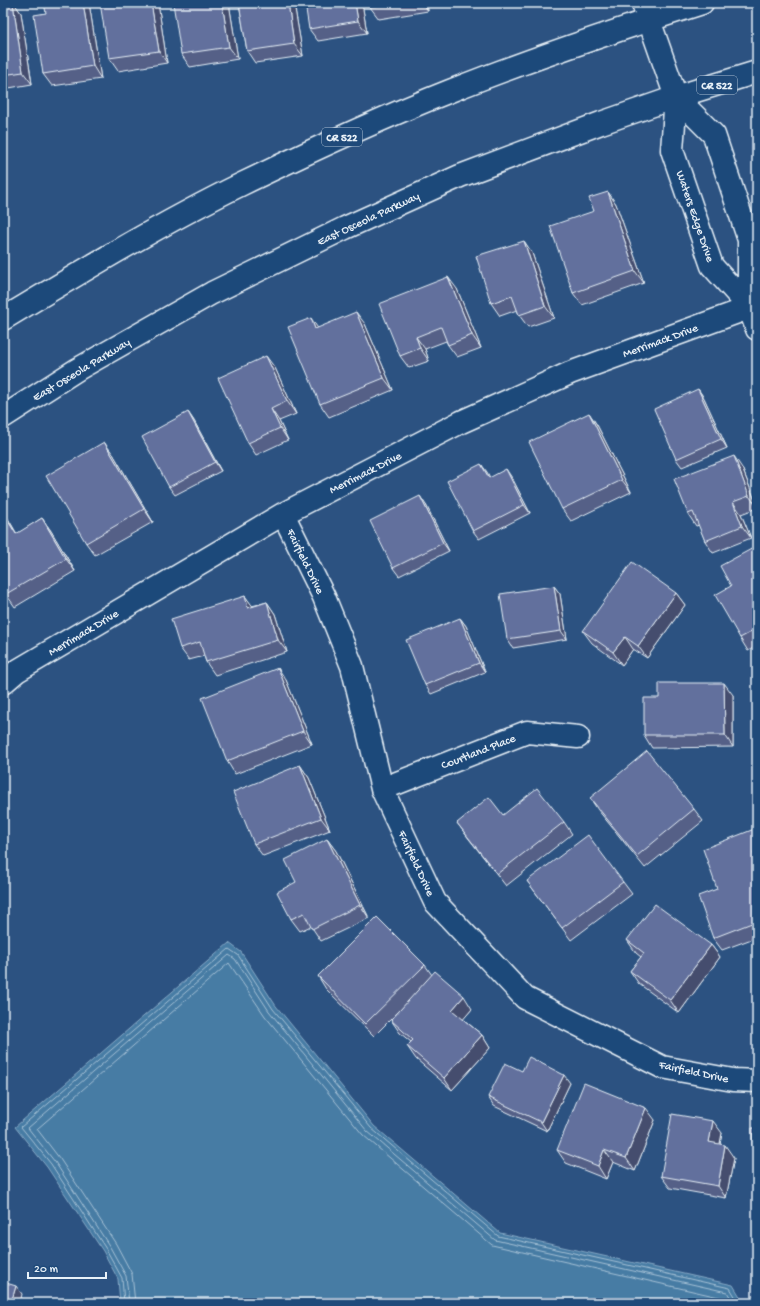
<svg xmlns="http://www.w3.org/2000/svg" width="760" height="1306" viewBox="0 0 760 1306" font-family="'Gochi Hand',sans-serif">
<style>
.water{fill:#467ba4;stroke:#87aac6}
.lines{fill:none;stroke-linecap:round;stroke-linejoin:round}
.shore{stroke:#a7c2d6;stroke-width:1}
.street-casing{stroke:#e8f1f8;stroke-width:25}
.secondary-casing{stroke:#e8f1f8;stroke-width:25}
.primary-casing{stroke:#e8f1f8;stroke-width:25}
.street{stroke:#1f4a7a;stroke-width:22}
.secondary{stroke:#1f4a7a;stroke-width:22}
.primary{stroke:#1f4a7a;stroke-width:22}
.wall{fill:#546087;stroke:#e8f1f8}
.shaded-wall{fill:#454e6e;stroke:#e8f1f8}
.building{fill:#62709d;stroke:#e8f1f8}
.labels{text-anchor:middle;stroke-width:3;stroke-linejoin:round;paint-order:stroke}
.shield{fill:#1f4a7a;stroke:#acbfd2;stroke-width:1}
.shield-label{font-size:11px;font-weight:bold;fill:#e8f1f8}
.street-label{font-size:12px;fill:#e8f1f8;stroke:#1f4a7a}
</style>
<rect width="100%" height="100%" fill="#2c5281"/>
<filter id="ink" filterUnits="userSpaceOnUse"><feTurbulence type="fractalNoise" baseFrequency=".025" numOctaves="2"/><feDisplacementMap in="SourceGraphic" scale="8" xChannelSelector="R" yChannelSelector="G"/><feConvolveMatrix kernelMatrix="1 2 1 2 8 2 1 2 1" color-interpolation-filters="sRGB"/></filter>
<g filter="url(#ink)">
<!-- water -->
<path class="water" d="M229 943 241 952 276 1006 374 1126 500 1233 733 1285 744 1303H120L118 1279 103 1251 47 1167 15 1127Z"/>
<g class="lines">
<!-- shore -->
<path class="shore" d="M124 1303 122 1278 106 1249 51 1164 21 1127 229 949 238 955 273 1009 371 1128 498 1236 730 1288 739 1303
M129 1303 126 1276 110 1247 55 1162 28 1128 229 955 235 959 269 1011 367 1131 495 1240 727 1292 734 1303
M135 1303 132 1274 116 1244 60 1159 37 1129 229 963 265 1016 363 1135 492 1245 723 1298 727 1303"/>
<!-- street casing -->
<g class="street-casing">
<path id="street" d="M676 97 714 135 749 240V307L757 329
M676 97 672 150 712 266 749 307
M283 514 324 597 352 666 382 789 435 902 525 998 662 1067 733 1080 757 1081
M3 683 17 671 283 514 461 422 570 373 757 305
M382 789 527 732 578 737"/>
</g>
<!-- secondary casing -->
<g class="secondary-casing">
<path id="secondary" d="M643 3 676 97"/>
</g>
<!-- primary casing -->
<g class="primary-casing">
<path id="primary" d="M3 319C81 272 160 224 242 184 310 151 379 119 450 91 533 58 617 30 702 3
M3 417 78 369 212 293 345 228 460 176 601 123 676 97 757 72"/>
</g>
<!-- street -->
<use href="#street" class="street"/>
<!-- secondary -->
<use href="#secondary" class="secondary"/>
<!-- primary -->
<use href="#primary" class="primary"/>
</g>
<!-- wall -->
<path class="wall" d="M3 3H14L21 13 32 84 3 89Z
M89 3 101 79 52 86 43 74 46 13Z
M158 3 167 63 118 71 109 58Z
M229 3 238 59 190 67 181 54Z
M239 3H294L303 56 255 63 247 51Z
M362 3 367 33 318 41 309 29Z
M370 3H427L428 11 379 19 370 7Z
M608 192 616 204 644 283 582 305 573 293 594 211Z
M524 241 532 253 554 318 528 327 519 315 517 310 500 316 491 303Z
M457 289 481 348 457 357 448 345 446 341 425 349 429 361 409 368 400 356Z
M365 324 393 390 329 417 320 404 318 328Z
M275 368 296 414 279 421 288 440 256 455 248 443Z
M698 389 704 398 727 448 682 467 676 459Z
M188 412 194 421 221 471 175 495 169 487Z
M589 413 597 425 631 492 571 521 562 509Z
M113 454 153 522 95 555 86 543Z
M481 464 490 478H512L530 513 479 539 473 531Z
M742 468 757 505V508L741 514 751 538 713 553 705 541 699 525 696 526 688 514Z
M426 505 449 551 399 576 393 568Z
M3 510 17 534 42 518 51 531 75 571 15 607 6 594Z
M757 546V646L748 651 740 638 731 586Z
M554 586 560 594 567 639 513 648 507 639Z
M676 593 685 605 647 658 633 649 622 665 592 643 583 631Z
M245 596 252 606 267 602 275 614 287 652 215 675 206 662 204 656 189 660 180 648Z
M460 618 466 626 485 672 431 694 425 685Z
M286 680 312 744 235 774 227 761Z
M733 695V747L652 748 644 735Z
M300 765 309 778 330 830 263 856 254 844Z
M590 798 694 809 703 821 645 868 598 810Z
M503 815 564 822 572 834 506 886 466 835 457 823Z
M757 828V937L722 950 713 938Z
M327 839 336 851 369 918 321 941 311 926 300 931 291 919 296 882Z
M527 881 623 882 632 894 571 940Z
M627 940 711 945 720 957 679 1013 639 984 630 971 641 957 636 953Z
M425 965 432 975 472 1009 463 1019 482 1035 490 1048 452 1090 416 1059 407 1046 411 1042 400 1033 391 1020 406 1004 374 1036 326 989 318 976Z
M522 1071 570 1083 547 1131 494 1106 488 1097Z
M655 1120 635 1171 613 1162 606 1179 566 1163 557 1150Z
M757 1128V1185L753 1178Z
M722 1133 720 1144 734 1158 726 1198 670 1188 661 1176Z"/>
<!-- shaded-wall -->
<path class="shaded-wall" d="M13 3H14L21 13 32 84 23 72Z
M83 3H89L101 79 93 66Z
M151 3H158L167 63 159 51Z
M222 3H229L238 59 229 47Z
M288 3H294L303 56 294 44Z
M355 3H362L367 33 358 21Z
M423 3H427L428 11Z
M608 192 616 204 644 283 635 271Z
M524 241 532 253 554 318 545 306Z
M448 277 457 289 481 348 472 335Z
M356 312 365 324 393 390 384 378Z
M311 318 319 330 315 329Z
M416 337 425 349 429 361 420 348Z
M266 356 275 368 296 414 287 401Z
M698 389 704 398 727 448 721 439Z
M271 409 279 421 288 440 280 428Z
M188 412 194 421 221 471 215 462Z
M589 413 597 425 631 492 622 480Z
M104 442 113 454 153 522 144 509Z
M734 456 742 468 757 506 749 496Z
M481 464 487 472 495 487 489 478Z
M506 469 512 478 530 513 524 505Z
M420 496 426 505 449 551 443 543Z
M733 502 741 514 751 538 742 526Z
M3 510 24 547 16 534 3 513Z
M42 518 51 531 75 571 66 559Z
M554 586 560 594 567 639 561 631Z
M676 593 685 605 647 658 638 646Z
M245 596 254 608H248Z
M267 602 275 614 287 652 278 640Z
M460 618 466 626 485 672 479 663Z
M625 637 633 649 622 665 613 652Z
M278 668 286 680 312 744 303 731Z
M724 683 733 695V747L725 735Z
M300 765 309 778 330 830 321 818Z
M327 839 336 851 369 918 360 905Z
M753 852 757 858V863Z
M711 945 720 957 679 1013 670 1000Z
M464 996 472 1009 461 1022 452 1010Z
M482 1035 490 1048 452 1090 444 1078Z
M564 1075 570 1083 547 1131 541 1122Z
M646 1108 655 1120 635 1171 626 1158Z
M713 1121 722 1133 718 1154 709 1142Z
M725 1145 734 1158 726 1198 718 1186Z
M604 1150 613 1162 606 1179 598 1166Z
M16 1286 22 1294 20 1303H11Z"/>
<!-- building -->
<path class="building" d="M3 3H13L23 72 3 75Z
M44 3H83L93 66 43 74 34 15 46 13Z
M100 3H151L159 51 109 58Z
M173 3H222L229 47 181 54Z
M239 3H288L294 44 247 51Z
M305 3H355L358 21 309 29Z
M370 3H393L370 7Z
M608 192 635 271 573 293 550 226 594 211 589 198Z
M524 241 545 306 519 315 512 296 491 303 476 256Z
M448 277 472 335 448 345 441 327 416 337 420 348 400 356 379 304Z
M356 312 384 378 320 404 288 327 311 318 315 329Z
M266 356 287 401 271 409 280 428 248 443 218 378Z
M698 389 721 439 676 459 654 409Z
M188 412 215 462 169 487 142 437Z
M589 413 622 480 562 509 529 442Z
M104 442 144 509 86 543 46 476Z
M734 456 749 496 733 502 742 526 705 541 693 512 688 514 674 479Z
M481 464 489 478 506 469 524 505 473 531 447 481Z
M420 496 443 543 393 568 370 521Z
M3 513 16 534 42 518 66 559 6 594 3 589Z
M757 546V629L740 638 715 595 731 586 720 566Z
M632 562 676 593 638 646 625 637 613 652 583 631Z
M554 586 561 631 507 639 500 594Z
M245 596 248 608 267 602 278 640 206 662 200 642 180 648 171 619Z
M460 618 479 663 425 685 406 640Z
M278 668 303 731 227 761 202 698Z
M659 683H724L725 735H644V698H659Z
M647 751 694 809 637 856 590 798Z
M300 765 321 818 254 844 233 792Z
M537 788 564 822 497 874 457 823 489 797 503 815Z
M757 828V850L753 852 757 863V921L713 938 698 896 717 889 703 849Z
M588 835 623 882 562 928 527 881Z
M327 839 360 905 312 929 304 913 291 919 277 892 296 882 285 860Z
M655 904 711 945 670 1000 630 971 644 953 627 940Z
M377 917 425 965 365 1024 318 976Z
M435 971 464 996 452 1010 482 1035 444 1078 407 1046 413 1040 391 1020Z
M529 1057 564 1075 541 1122 488 1097 505 1063 522 1071Z
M584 1083 646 1108 626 1158 604 1150 598 1166 557 1150Z
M672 1114 713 1121 709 1142 725 1145 718 1186 661 1176Z
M752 1128H757V1178H753Z
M3 1282 16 1286 11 1303H3Z"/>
</g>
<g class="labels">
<!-- shield labels -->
<g class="shield">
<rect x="697" y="76" width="40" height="18" rx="3"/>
<rect x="322" y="128" width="40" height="18" rx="3"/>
</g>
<g class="shield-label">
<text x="717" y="89">CR 522</text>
<text x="342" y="141">CR 522</text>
</g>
<!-- street labels -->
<g class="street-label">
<text transform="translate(696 216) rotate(71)" y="4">Waters Edge Drive</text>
<text transform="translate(368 218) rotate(-25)" y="4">East Osceola Parkway</text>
<text transform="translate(660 340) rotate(-20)" y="4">Merrimack Drive</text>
<text transform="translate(81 369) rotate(-31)" y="4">East Osceola Parkway</text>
<text transform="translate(365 472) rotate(-27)" y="4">Merrimack Drive</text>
<text transform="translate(306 561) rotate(64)" y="4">Fairfield Drive</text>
<text transform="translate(83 632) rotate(-31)" y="4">Merrimack Drive</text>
<text transform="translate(478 751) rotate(-21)" y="4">Courtland Place</text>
<text transform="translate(417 863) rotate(65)" y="4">Fairfield Drive</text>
<text transform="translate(694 1071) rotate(12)" y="4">Fairfield Drive</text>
</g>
</g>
<!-- margin -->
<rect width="760" height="1306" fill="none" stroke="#1f4a7a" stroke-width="16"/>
<rect x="8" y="8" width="744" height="1290" fill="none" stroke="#e8f1f8" stroke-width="1.5" filter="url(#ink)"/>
<!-- scale -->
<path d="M28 1272v6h78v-6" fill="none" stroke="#e8f1f8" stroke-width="2"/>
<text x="34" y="1272" font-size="12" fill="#e8f1f8" stroke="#1f4a7a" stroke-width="3" paint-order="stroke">20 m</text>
</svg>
